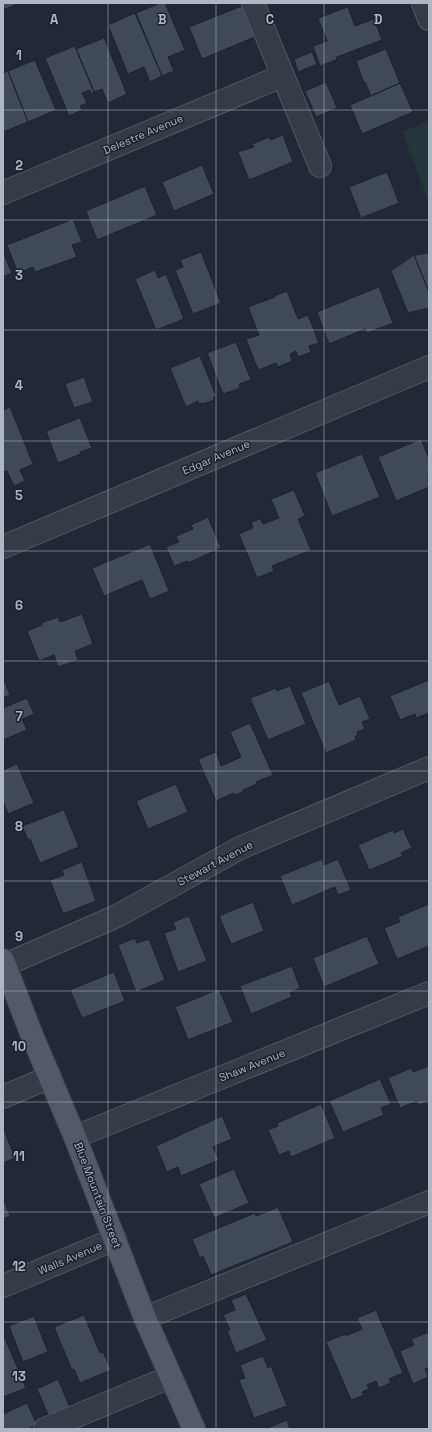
<svg xmlns="http://www.w3.org/2000/svg" width="432" height="1432" viewBox="0 0 432 1432" font-family="'Space Grotesk',sans-serif">
<style>
.green{fill:#243639}
.building{fill:#404959;stroke:#1c222e}
.lines{fill:none;stroke-linecap:round;stroke-linejoin:round}
.minor-casing{stroke:#525965;stroke-width:24}
.major-casing{stroke:#3e4451;stroke-width:24}
.minor{stroke:#353b47;stroke-width:22}
.major{stroke:#535a67;stroke-width:22}
.grid{fill:none;stroke:#afb6c4;stroke-width:1;stroke-opacity:0.55}
.labels{text-anchor:middle;stroke-width:3;stroke-linejoin:round;paint-order:stroke}
.street-label{font-size:11px;fill:#afb6c4;stroke:#1a202c}
.grid-label{font-size:13px;text-anchor:middle;font-weight:bold;fill:#afb6c4;stroke:#1a202c;stroke-width:3;stroke-linejoin:round;paint-order:stroke}
</style>
<rect width="100%" height="100%" fill="#222936"/>
<!-- green -->
<path class="green" d="M429 121V202L402 132Z"/>
<!-- building -->
<path class="building" d="M3 3H17V4L3 10Z
M160 3H165L185 50 168 57 174 71 162 76 136 13Z
M242 6 255 37 202 59 189 27Z
M348 7 355 26 374 19 382 40 337 57 336 60 320 66 313 46 327 41 318 18Z
M135 13 162 76 150 82 144 67 128 74 108 25Z
M104 38 127 94 108 103 102 89 94 92 76 49Z
M75 46 94 92 91 94 90 90 82 93 87 103 80 106 82 110 69 116 45 58Z
M386 49 400 83 371 96 365 82 364 83 356 61Z
M312 52 317 64 298 72 294 59Z
M35 60 56 110 28 122 8 71Z
M8 71 28 122 3 132V73Z
M326 82 337 108 316 117 305 91Z
M400 83 413 112 362 134 350 105Z
M283 135 293 162 249 180 238 152 254 147 252 144 269 137 271 140Z
M202 165 214 194 174 211 162 182Z
M387 172 399 203 361 218 349 187Z
M145 186 157 215 97 240 86 211Z
M73 219 82 242 72 245 77 257 35 272 33 267 18 273 7 245Z
M3 252 12 273 3 277Z
M201 252 221 303 193 314 175 270 183 267 180 260Z
M429 253V292L414 255Z
M414 255 429 292V308L408 313 391 271Z
M155 270 158 278 166 274 184 319 156 330 135 279Z
M379 287 393 323 367 333 365 329 329 344 317 312Z
M287 291 298 319 308 315 319 343 309 346 311 352 298 357 296 351 290 354 292 361 278 367 276 363 258 370 246 339 259 335 248 307 275 297 274 296Z
M236 342 251 380 239 384 240 387 238 389 223 394 207 353Z
M200 356 216 396 213 398 214 400 203 404 202 403 199 404 198 401 186 407 170 368Z
M84 377 93 402 74 408 65 384Z
M10 407 33 464 20 470 25 481 14 486 7 471 3 472V410Z
M80 418 92 448 80 452 81 454 58 463 46 431Z
M421 439 429 459V476L428 477 429 487 396 501 378 457Z
M362 454 380 497 332 516 315 473Z
M294 490 305 516 298 519 311 550 272 566 274 571 257 578 239 534 253 528 251 522 260 519 263 524 279 518 271 499Z
M208 517 221 548 188 563 187 561 174 566 166 547 179 542 176 536 193 529 191 525Z
M150 544 169 591 150 599 142 580 104 596 92 568Z
M82 614 93 644 75 651 78 660 58 667 54 655 39 661 27 631 42 625 41 623 58 617 60 622Z
M3 678 10 695 3 698Z
M429 680V713L416 718 415 714 400 720 390 696Z
M329 681 339 705 360 696 370 719 362 722 365 729 357 732 358 735 355 737 356 740 326 753 301 693Z
M290 686 306 724 268 740 250 698 276 688 277 691Z
M27 698 34 714 22 719 27 730 3 740V708Z
M250 723 273 775 256 782 257 784 243 790V792L235 795 234 793 216 801 198 759 216 752 221 766 241 757 230 732Z
M17 764 34 803 8 814 3 801V770Z
M176 784 188 812 148 829 136 801Z
M64 810 79 847 40 863 30 839 28 840 22 826Z
M403 829 412 848 401 853 403 856 369 870 358 845 393 830 394 833Z
M322 859 324 865 338 859 351 890 338 895 335 887 292 905 280 876Z
M82 862 96 901 63 914 50 880 64 875 62 870Z
M253 902 264 931 231 944 219 916Z
M429 904V946L397 959 384 928 400 922 398 917Z
M189 916 207 961 178 972 164 933 176 929 173 922Z
M367 936 379 964 324 987 313 958Z
M135 938 137 943 149 939 165 980 136 992 118 945Z
M292 966 300 988 290 993 292 997 251 1014 240 986Z
M114 972 125 1001 82 1018 70 990Z
M219 989 233 1022 188 1040 175 1007Z
M429 1066V1101L419 1105 417 1101 400 1108 388 1078 411 1068 413 1072Z
M380 1079 391 1104 381 1108 384 1115 343 1132 329 1101Z
M321 1104 335 1138 291 1157 289 1151 279 1155 268 1130 278 1126 277 1123Z
M222 1116 232 1139 213 1147 219 1160 181 1176 178 1167 167 1172 156 1146Z
M3 1127 15 1158 3 1163Z
M234 1169 249 1203 214 1218 199 1184Z
M3 1198 10 1216 3 1219Z
M278 1207 293 1242 211 1275 203 1256 200 1258 192 1239 255 1213 256 1216Z
M246 1294 267 1340 236 1353 227 1331 230 1330 223 1315 235 1310 231 1300Z
M376 1310 403 1373 389 1379 391 1383 379 1388 376 1381 367 1385 369 1389 362 1392 364 1395 351 1400 326 1342 345 1334 346 1336 362 1329 357 1318Z
M84 1315 100 1353 103 1352 111 1370 80 1383 74 1369 72 1370 54 1327Z
M34 1316 48 1352 23 1362 9 1326Z
M429 1332V1367L425 1369 428 1377 413 1384 400 1351 414 1345 411 1339Z
M4 1336 26 1388 3 1397V1337Z
M263 1356 268 1368 271 1366 287 1406 254 1418 239 1380 245 1378 240 1365Z
M58 1379 71 1410 50 1419 37 1389Z
M27 1403 37 1425 27 1429H3V1414Z
M287 1420 290 1429H265Z"/>
<g class="lines">
<!-- minor casing -->
<g class="minor-casing">
<path id="minor" d="M253 3 320 166
M423 3 429 19
M3 193 282 76
M3 547 429 367
M5 965 117 916 240 848 429 768
M3 1097 50 1077
M75 1137 429 993
M3 1286 115 1239
M145 1318 429 1202
M45 1429 170 1377"/>
</g>
<!-- major casing -->
<g class="major-casing">
<path id="major" d="M3 960 31 1033 75 1137 145 1318 194 1429"/>
</g>
<!-- minor -->
<use href="#minor" class="minor"/>
<!-- major -->
<use href="#major" class="major"/>
</g>
<!-- grid -->
<path class="grid" d="M108 3V1429M216 3V1429M324 3V1429M3 110H429M3 220H429M3 330H429M3 441H429M3 551H429M3 661H429M3 771H429M3 881H429M3 991H429M3 1102H429M3 1212H429M3 1322H429"/>
<g class="labels">
<!-- street labels -->
<g class="street-label">
<text transform="translate(143 134) rotate(-23)" y="4">Delestre Avenue</text>
<text transform="translate(216 457) rotate(-23)" y="4">Edgar Avenue</text>
<text transform="translate(215 863) rotate(-28)" y="4">Stewart Avenue</text>
<text transform="translate(252 1065) rotate(-22)" y="4">Shaw Avenue</text>
<text transform="translate(98 1195) rotate(69)" y="4">Blue Mountain Street</text>
<text transform="translate(70 1258) rotate(-23)" y="4">Walls Avenue</text>
</g>
</g>
<g class="grid-label">
<text x="54" y="24">A</text>
<text x="162" y="24">B</text>
<text x="270" y="24">C</text>
<text x="378" y="24">D</text>
<text x="19" y="60">1</text>
<text x="19" y="170">2</text>
<text x="19" y="280">3</text>
<text x="19" y="390">4</text>
<text x="19" y="500">5</text>
<text x="19" y="610">6</text>
<text x="19" y="721">7</text>
<text x="19" y="831">8</text>
<text x="19" y="941">9</text>
<text x="19" y="1051">10</text>
<text x="19" y="1161">11</text>
<text x="19" y="1271">12</text>
<text x="19" y="1381">13</text>
</g>
<!-- border -->
<rect width="432" height="1432" fill="none" stroke="#afb6c4" stroke-width="8"/>
</svg>
